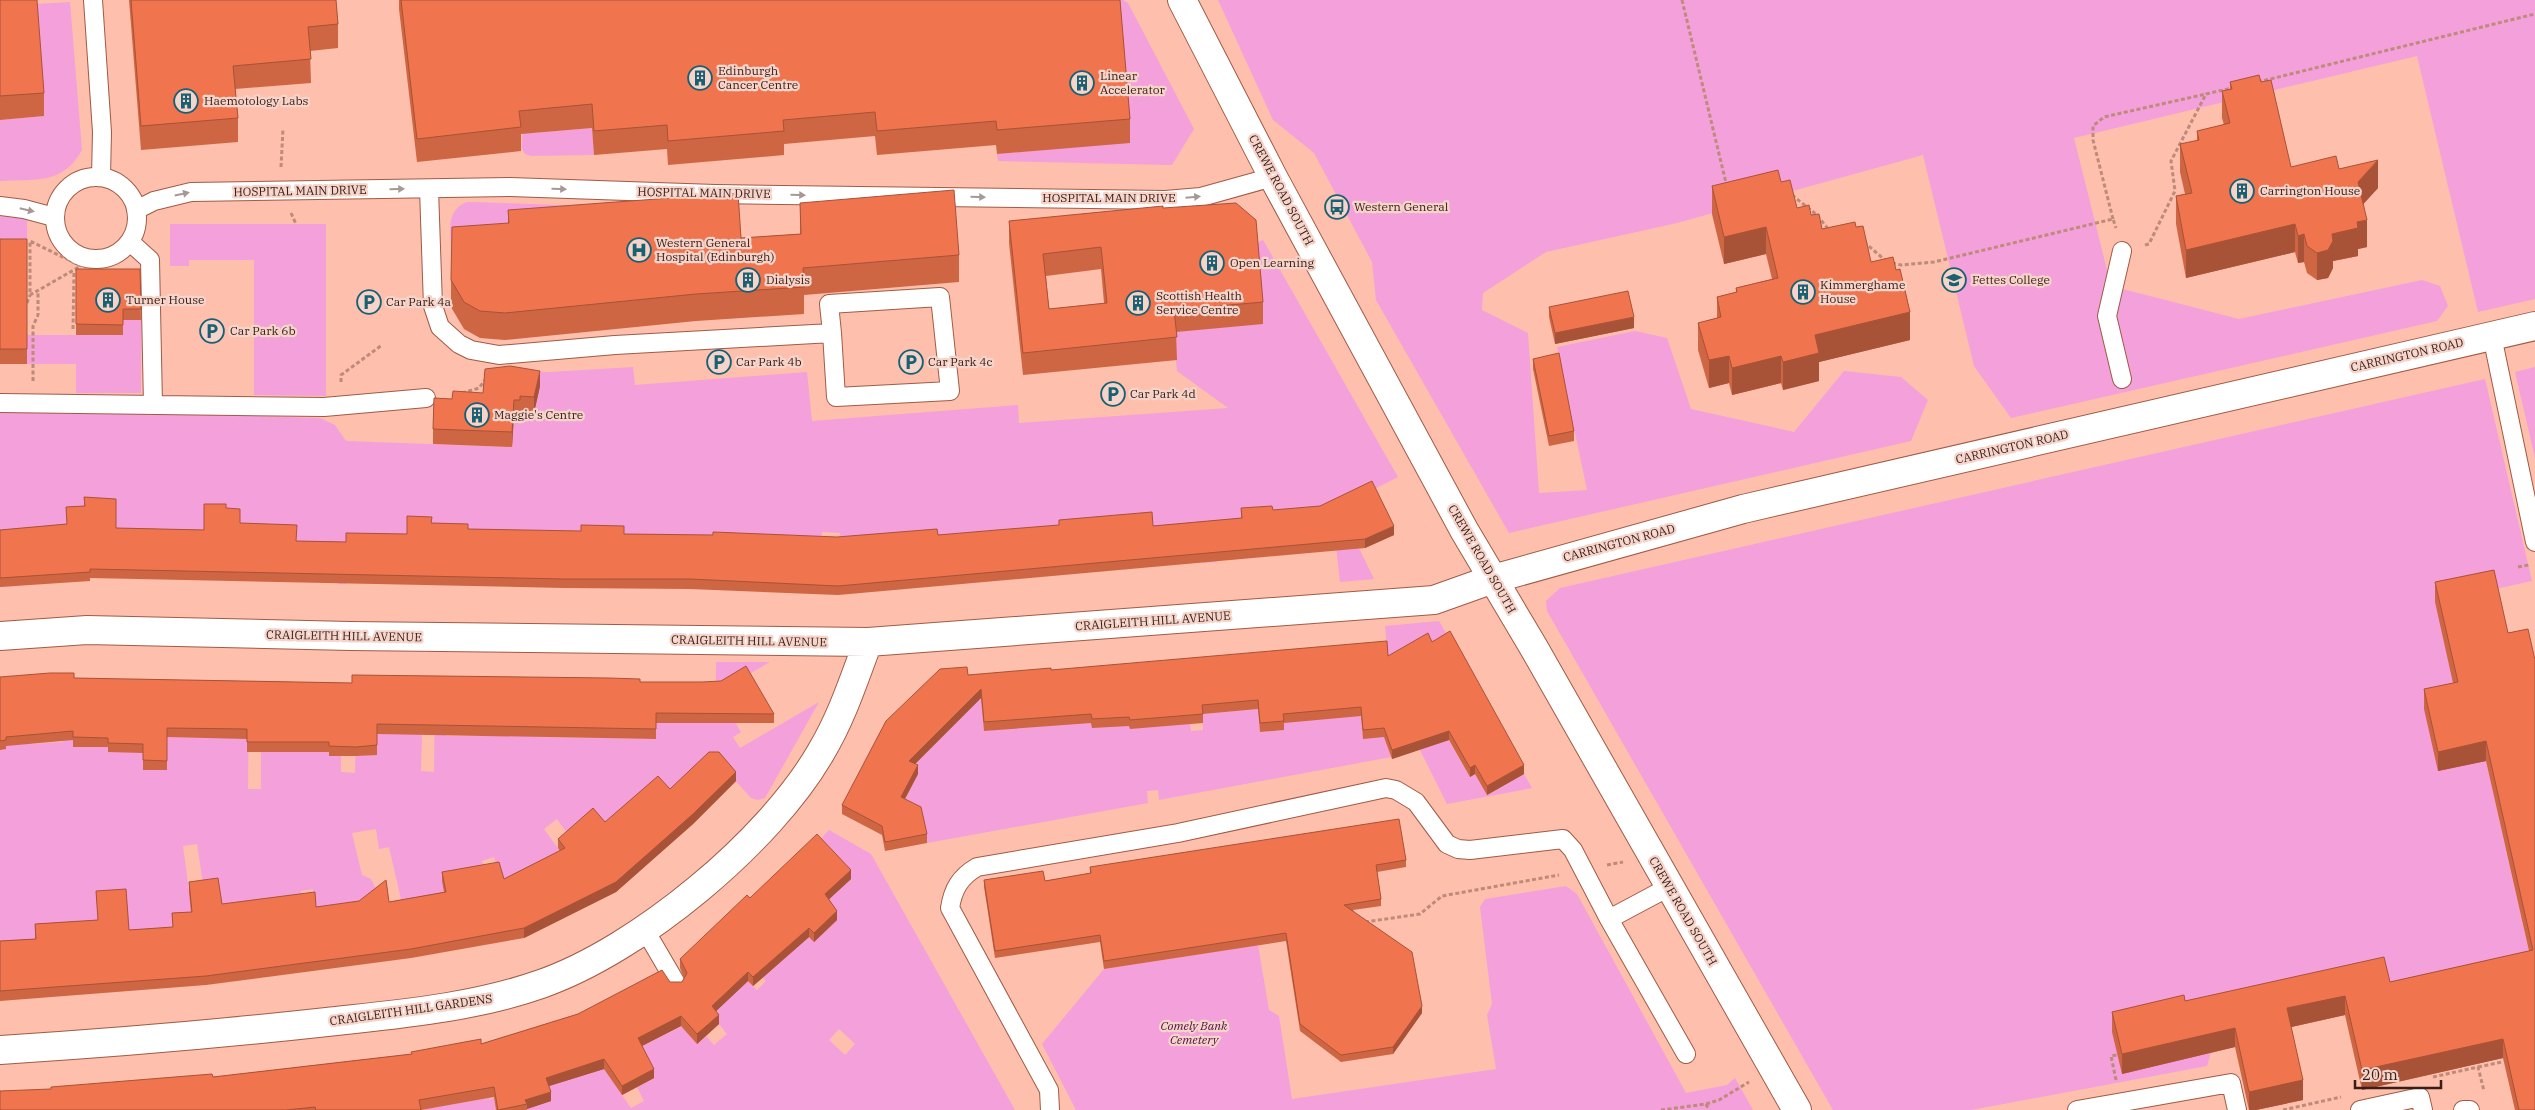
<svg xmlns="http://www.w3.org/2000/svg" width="2535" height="1110" viewBox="0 0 2535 1110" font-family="'IBM Plex Serif',serif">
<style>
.green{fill:#f3a0db;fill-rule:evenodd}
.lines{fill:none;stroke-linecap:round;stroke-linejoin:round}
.service-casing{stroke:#9f5b45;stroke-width:20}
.minor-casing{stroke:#9f5b45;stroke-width:30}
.tertiary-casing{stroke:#9f5b45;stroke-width:30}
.path{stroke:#be8a7a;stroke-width:3;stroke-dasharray:4 2.5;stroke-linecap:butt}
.service{stroke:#fff;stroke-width:18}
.minor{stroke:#fff;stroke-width:28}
.tertiary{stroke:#fff;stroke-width:28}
.wall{fill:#ce6543;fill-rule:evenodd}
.shaded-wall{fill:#a85237}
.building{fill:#f0754e;stroke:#a85237;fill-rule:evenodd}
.oneway{fill:#a69995}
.labels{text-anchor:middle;stroke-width:4.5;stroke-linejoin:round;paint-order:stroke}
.poi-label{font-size:12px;fill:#3a1d14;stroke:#f5d5cb;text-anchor:start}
.street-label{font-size:12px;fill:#3a1d14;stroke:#f5d5cb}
.park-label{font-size:12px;font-style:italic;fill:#4f0c41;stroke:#f5d5cb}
</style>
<rect width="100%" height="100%" fill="#febfac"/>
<!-- green -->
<path class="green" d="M1108 0H1123L1128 3 1194 129 1172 165 998 161 997 154 1045 150Z
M1218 0H2535V299L2478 312 2417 56 2074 138 2111 286 2239 319 2422 280 2440 286 2448 306 2437 321 2011 418 1974 366 1923 155 1677 223 1546 252 1483 293 1482 310 1528 333 1539 493 1587 490 1557 347 1635 331 1667 338 1691 409 1794 432 1844 371 1901 377 1928 400 1911 441 1509 533 1376 300 1372 262 1314 153 1273 120Z
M70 2 82 150C63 185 35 179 0 181V120L44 116 36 4Z
M524 83 534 133 592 128 594 155 531 156 525 154 522 148Z
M467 202H472L671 209 452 254C451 235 444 211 467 202Z
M0 216 27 217V254H0Z
M170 224H326V396L254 395V260H189V266H170Z
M1263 240 1398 477 1339 507 1374 579 1340 582 1333 520 1260 511 1241 512 1242 527 1215 541 1217 562 1203 563 1201 531 841 546 840 533 822 532 821 546 346 542V584H338L339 551 296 542 297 527 287 526 285 582H279V533L204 540 116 538V509L98 503 84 504 85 515 67 533 18 537 21 586 0 587V408L320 418 335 425 346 441 512 447 514 415 490 372H550L633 367 635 385 807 372 812 421 1018 405 1019 423 1228 408 1177 371 1169 281Z
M123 320H141V393H76V364H27V335H123Z
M2535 367V458L2515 372Z
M2485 379 2532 581 2436 602 2450 666 2464 663 2533 970 2390 1001 2384 977 2211 1052 2207 1066 1971 1110H1833L1547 611 1546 601 1560 588Z
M1439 621 1450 640 1387 744 1391 757 1159 800 1158 790 1147 791 1148 803 927 843 925 833 901 806 902 766 925 754 970 709 968 684 980 683 984 731 1102 717 1190 723 1191 731 1203 730 1202 714 1258 709 1260 732 1284 730 1280 680 1359 701 1363 738 1377 737 1389 674 1385 626Z
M716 662H770L735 682 716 706Z
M435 685H446V736H516L538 687V737L655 739 656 723H715V721L733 719 741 732 733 737 740 748 819 702 765 798 758 800 751 798 714 757 675 794 605 832 570 837 557 819 544 829 565 858 505 888 494 857 482 861 486 874 446 901 403 908 389 847 379 849 376 829 352 833 362 875 371 879 376 889 370 902 316 917 313 889 301 891 308 949 232 913 204 890 197 844 183 846 193 921 173 937 129 940 98 924 36 948 0 951V750L5 736 33 744 63 742V732H73V747H93V737L143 753 167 770V737L237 738 249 690 248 789H261V739L329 740V756H341V772L355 773 356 734H422L421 771 434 772Z
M1448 739 1470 777 1475 774 1487 795 1524 774 1532 788 1447 804 1420 750Z
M829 830 871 854 1015 1110H526L546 1087 603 1067 631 1108 644 1101 637 1087 654 1078 638 1048 682 1026 697 1044 706 1036 714 1045 727 1034 708 1010 748 981 757 990 766 981 758 973 825 903 817 843ZM839 1029 855 1044 845 1055 829 1040Z
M1566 886 1577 894 1686 1093 1727 1085 1735 1078 1753 1110H1076L1042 1044 1104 969 1258 945 1269 1010 1279 1016 1292 1099 1496 1069 1487 1015 1492 1004 1480 907 1485 899Z
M489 1098V1100L494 1098 496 1110H419Z"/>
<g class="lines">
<!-- service casing -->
<g class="service-casing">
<path id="service" d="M93 0 102 132 101 177
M55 218a41 41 0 1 1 82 0a41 41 0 1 1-82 0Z
M429 189 433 306 440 327 459 344 471 350 499 355 615 345 832 333 829 304 940 297 950 391 836 397 832 333
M0 206 24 209 54 217
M136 210 154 201 191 192 510 187 715 194 1165 200 1201 197 1273 177
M130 242 150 260 153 405
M2492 336 2535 542
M2122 379 2107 316 2122 251
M0 403 324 407 426 398
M1609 919 1686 1054
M645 930 676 983
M1050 1110 1049 1090 950 908C953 889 960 877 977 867L1178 833 1386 788 1396 790 1416 802 1447 844 1458 849 1470 850 1563 839 1573 850 1609 919 1669 887
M2077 1110 2231 1083 2237 1110
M2360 1110 2420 1097 2423 1110
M2463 1110H2470"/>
</g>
<!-- minor casing -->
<g class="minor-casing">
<path id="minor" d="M0 636 87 630 350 636 868 642 1434 600 1493 579 1743 509 2535 326
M0 1050C109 1043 218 1034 327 1022 399 1014 473 1008 541 984 639 950 770 841 821 752 842 717 854 679 868 642"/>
</g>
<!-- tertiary casing -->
<g class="tertiary-casing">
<path id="tertiary" d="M1182 0 1273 177 1464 530 1534 648 1797 1110"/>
</g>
<!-- path -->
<path class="path" d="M1682 0 1727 187
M2258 82 2535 14
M281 167 283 129
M1792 195 1817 215 1829 230
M291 213 296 224
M2113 219 2093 140V126L2104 117 2206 94
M1864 242 1886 261
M2145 245 2149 244 2175 191 2171 161 2206 94 2232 88
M1892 263 1901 265 1934 262 2113 219 2116 228
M81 266 30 241V295L93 259
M27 303 30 295
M73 329 74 271
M33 381V326L38 315V291
M341 382V375L382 345
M462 393 479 388 485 380
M2518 567 2529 565
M1607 865 1623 862
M1365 922 1420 914 1442 896 1559 875
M2478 1067 2502 1062
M2433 1077 2478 1067 2484 1091
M2116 1080 2111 1056 2117 1055
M1706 1104 1709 1110
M1661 1110 1706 1104 1719 1100 1749 1082
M2283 1110 2341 1097"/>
<!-- service -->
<use href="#service" class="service"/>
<!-- minor -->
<use href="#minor" class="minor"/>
<!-- tertiary -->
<use href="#tertiary" class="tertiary"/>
</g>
<!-- wall -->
<path class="wall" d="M0 0 44 93V116L0 120Z
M129 0H336L338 24V48L310 51 311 83 235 89 238 118V142L141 150Z
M399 0H1120L1130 119V143L997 154 996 145 877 155 875 136 784 144V155L668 165 667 149 594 155 592 128 521 134V151L417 162 399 9Z
M2230 82H2261L2291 167 2339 169 2378 188 2363 204 2367 247 2358 249V256L2333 261V268L2328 278 2317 280 2307 273 2304 262 2298 263 2295 252 2186 278 2176 224V196L2185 194 2180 172V144L2197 141V131L2224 125 2222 118V91L2230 89Z
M1781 182 1797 208 1811 215 1822 229 1856 227 1871 262 1910 340 1819 362V381L1783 390 1781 383 1732 395 1729 383 1709 388 1698 350V323L1717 318V297L1736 292V288L1772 279 1766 254 1724 264 1712 214V186Z
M800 203 959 255V282L804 295V314L696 321 505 340 480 338 464 329 451 307V280L508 223V210L741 238 800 234Z
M1163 208 1263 302V324L1176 332 1177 360 1023 375 1009 243V221ZM1101 269 1104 303 1049 309 1046 276Z
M0 239H27V364H0Z
M76 269H140L141 320H123V335H76Z
M1549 307 1634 328 1555 344 1549 317Z
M1533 359 1574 431V441L1549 446 1533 369Z
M540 386 534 413 520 411V415H514L512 447 433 444V429L452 399 483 393Z
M84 497 116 528 204 530 226 508 240 523 296 541 346 542 407 534 432 523 468 529 624 534 837 537 938 535 1153 526 1241 518V508L1273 510 1394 535 1365 548 838 595 690 589 564 588 90 578V581L0 587V530L67 524 66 507 84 506Z
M2435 582 2508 633 2528 629 2535 1110H2515L2503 1058 2362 1090 2345 1015 2291 1027 2303 1100 2256 1110H2249L2235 1047 2122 1074 2112 1032V1012L2185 1001 2390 982 2529 951 2486 761 2438 771 2424 709V689L2453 683 2435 602Z
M1432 642 1524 774 1487 795 1475 774 1470 777 1449 740 1392 759 1384 737 1363 739 1361 716 1284 723V730L1260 732 1258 709 1203 714V723L1130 729 1129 726 1092 728 1091 723 984 731 981 698 915 764 918 774 905 799 927 834V843L885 851 882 835 842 814V805L968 675 1051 670 1388 656Z
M0 677 352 683 640 682 774 714V723H656V739L377 734V755L356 756H329V752H247V739L167 737V770H143V753L108 752V747H73V740L6 746V749L0 750Z
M736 781 693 824 616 892 524 938 411 958 206 985 0 1001V941L35 939V924L98 920 96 891 129 930 173 927 172 913 191 912 189 892V882L222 904 316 907 389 902 444 892 442 881V872L504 879 560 851 558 848V839L605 822 670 789Z
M1406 860V867L1377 872 1381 899V906L1353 910 1422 1013 1393 1054 1341 1062 1300 1031 1286 941 1104 969 1100 942 995 958 984 887V880L1045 881 1090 873V867Z
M851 879 829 899 837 920 814 942 809 937 753 986 748 981 716 1011 719 1024 697 1044 681 1026 642 1046 654 1078 622 1095 604 1069 549 1086 551 1101 527 1109V1110H496L494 1097 421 1110H0L51 1089 213 1077 411 1054 481 1044 578 1014 670 982H682L684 978 680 968V959L750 898Z"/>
<!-- shaded-wall -->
<path class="shaded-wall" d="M2378 160V188L2358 210V182Z
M2367 220V247L2358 249V256L2333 261V268L2328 278 2317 280V253L2332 234 2357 222Z
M2295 224V252L2186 278V250Z
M1766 227V254L1724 264V237Z
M2304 234V262L2298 263V236Z
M1910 312V340L1819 362V381L1783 390V362L1815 335Z
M1634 317V328L1555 344V333Z
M1729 356V383L1709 388V360Z
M1781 356V383L1732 395V368Z
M540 371V386L534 413V397Z
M514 400V415L512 447V432Z
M1394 526V535L1365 548V539Z
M981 689V698L909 770V761Z
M1449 731V740L1392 759V750Z
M2486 741V761L2438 771V752Z
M918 765V774L901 806V797Z
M1475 765V774L1470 777V768Z
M1524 765V774L1487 795V786Z
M736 772V781L693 824 616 892 524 938V928Z
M851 870V879L825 903V894Z
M837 911V920L814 942V933Z
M809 928V937L753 986V977Z
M748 972V981L712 1015V1006Z
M2345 996V1015L2287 1028V1008Z
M1422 1006V1013L1393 1054V1047Z
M719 1015V1024L697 1044V1034Z
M681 1016V1026L638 1048V1038Z
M2235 1028V1047L2122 1074V1054Z
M2503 1039V1058L2362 1090V1070Z
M604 1059V1069L546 1087V1078Z
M654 1069V1078L622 1095V1086Z
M2303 1080V1100L2256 1110H2249V1092Z
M551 1092V1101L527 1109V1104L525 1100Z"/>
<!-- building -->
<path class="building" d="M0 0H37L44 93 0 96Z
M131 0H336L338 24 308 27 311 59 233 66 238 118 141 126Z
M401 0H1120L1130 119 997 130 996 121 877 131 875 112 783 120 784 131 668 141 667 125 594 131 592 104 519 111 521 127 417 139Z
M2259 75 2261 82 2271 80 2291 167 2336 156 2339 169 2378 160 2358 182 2367 220 2357 222 2358 228 2332 234 2333 241 2328 250 2317 253 2307 246 2304 234 2298 236 2295 224 2186 250 2176 196 2192 193 2180 144 2199 140 2197 131 2230 123 2222 91 2232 89 2230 82Z
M1778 170 1781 182 1790 180 1797 208 1809 205 1811 215 1819 214 1822 229 1855 222 1856 227 1863 226 1871 262 1893 257 1896 270 1900 269 1910 312 1815 335 1819 353 1783 362 1781 356 1732 368 1729 356 1709 360 1698 323 1721 317 1717 297 1737 292 1736 288 1778 278 1766 227 1724 237 1712 186Z
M954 190 959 255 803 268 804 287 696 294 505 313 480 311 464 302 451 280 452 227 509 223 508 210 738 193 741 238 801 234 800 203Z
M1236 203 1256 220 1263 302 1174 310 1177 337 1023 353 1009 221 1163 206V208ZM1101 247 1107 303 1049 309 1043 254Z
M0 239H27V349H0Z
M76 269H140L141 309H123V325L76 324Z
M1628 291 1634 317 1555 333 1549 307Z
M1559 353 1574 431 1549 436 1533 359Z
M510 366 540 371 534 397 520 396V400H514L512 432 433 429 434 398 452 399 453 391 483 393 485 369Z
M1372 481 1394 526 1365 539 838 586 690 579H564L90 569V572L0 578V530L67 524 66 507 85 506 84 497 116 499V528L204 530V504H226V508L240 509V523L297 525 296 541 346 542V533L407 534V516L432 517 431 523 468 524V529L581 531V525L624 526V534L713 535V532L837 537 937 529 938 535 997 530 1059 525V520L1152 512 1153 526 1242 518 1241 508 1272 506 1273 510 1320 506Z
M2494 570 2508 633 2528 629 2535 660V1110H2519L2503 1039 2362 1070 2345 996 2287 1008 2303 1080 2249 1092 2235 1028 2122 1054 2112 1012 2184 995 2185 1001 2384 957 2390 982 2533 950 2486 741 2438 752 2424 689 2458 682 2435 582Z
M1450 631 1524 765 1487 786 1475 765 1470 768 1449 731 1392 750 1384 728 1363 730 1361 707 1283 714 1284 721 1260 723 1258 700 1202 705 1203 714 1130 720 1129 717 1092 719 1091 714 984 722 981 689 909 761 918 765 901 797 921 807 927 834 885 842 882 826 842 805 886 721 940 669 967 667 968 675 1051 668V670L1387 641 1388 656 1428 633 1432 642Z
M746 666 774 714 656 713V729L377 724V745L356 747 329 746V742H247V729L167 728V761L143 760V744L108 743V738L73 737V731L6 737V740L0 741V677L50 673H74V678L352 683V675L609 678 640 679V682H702L721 681Z
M709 752H719L736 772 693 814 616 882 524 928 411 949 206 976 0 991V941L36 939 35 924 98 920 96 891 126 889 129 930 173 927 172 913 192 912 189 882 218 878 222 904 315 892 316 907 359 901 386 880 389 902 446 892 442 872 499 862 504 879 565 848 558 839 593 808 605 822 658 776 670 789Z
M1399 819 1406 860 1376 865 1381 899 1344 905 1412 952 1422 1006 1393 1047 1341 1055 1300 1024 1286 933 1104 961 1100 935 995 951 984 880 1043 871 1045 881 1091 873 1090 867Z
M817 834 851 870 825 894 837 911 814 933 809 928 753 977 748 972 712 1006 719 1015 697 1034 681 1016 638 1038 654 1069 622 1086 604 1059 546 1078 551 1092 525 1100 527 1104 498 1110 494 1087 419 1100 421 1110H316L315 1107 286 1110H0V1091L51 1089V1087L212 1074 213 1077 412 1054 411 1052 481 1039V1044L578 1014 662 970 670 982H682L687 973 680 959 747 895 750 898Z"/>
<!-- one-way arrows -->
<defs><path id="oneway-solid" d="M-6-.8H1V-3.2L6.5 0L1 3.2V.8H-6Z" transform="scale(1.25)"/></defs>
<g class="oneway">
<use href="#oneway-solid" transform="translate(397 189) rotate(-1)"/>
<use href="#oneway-solid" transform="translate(559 189) rotate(2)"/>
<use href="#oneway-solid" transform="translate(182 194) rotate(-12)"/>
<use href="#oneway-solid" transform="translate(798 195) rotate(1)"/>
<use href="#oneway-solid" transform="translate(978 197) rotate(1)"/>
<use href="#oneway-solid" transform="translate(1193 197) rotate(-5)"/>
<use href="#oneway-solid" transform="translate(27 210) rotate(13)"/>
</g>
<!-- icons -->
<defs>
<g id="building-ring" transform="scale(1.25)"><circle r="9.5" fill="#f5d5cb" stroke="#1a6071" stroke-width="1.5"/><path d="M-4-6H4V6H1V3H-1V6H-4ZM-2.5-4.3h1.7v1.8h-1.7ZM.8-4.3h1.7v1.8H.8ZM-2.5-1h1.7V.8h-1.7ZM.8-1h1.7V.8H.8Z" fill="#1a6071"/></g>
<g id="bus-ring" transform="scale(1.25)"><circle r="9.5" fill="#f5d5cb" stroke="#1a6071" stroke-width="1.5"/><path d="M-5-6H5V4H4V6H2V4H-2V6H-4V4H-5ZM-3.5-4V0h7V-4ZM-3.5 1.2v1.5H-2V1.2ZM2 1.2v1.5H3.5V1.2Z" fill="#1a6071"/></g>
<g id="hospital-ring" transform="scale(1.25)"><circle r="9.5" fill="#f5d5cb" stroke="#1a6071" stroke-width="1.5"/><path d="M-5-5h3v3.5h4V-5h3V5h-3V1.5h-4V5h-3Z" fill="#1a6071"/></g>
<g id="school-ring" transform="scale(1.25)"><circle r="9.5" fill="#f5d5cb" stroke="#1a6071" stroke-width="1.5"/><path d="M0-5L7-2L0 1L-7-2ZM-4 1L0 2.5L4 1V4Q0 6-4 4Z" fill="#1a6071"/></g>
<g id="parking-ring" transform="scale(1.25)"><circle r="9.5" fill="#f5d5cb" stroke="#1a6071" stroke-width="1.5"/><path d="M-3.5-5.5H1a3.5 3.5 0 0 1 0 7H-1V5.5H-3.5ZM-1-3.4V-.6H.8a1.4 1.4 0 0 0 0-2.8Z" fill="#1a6071"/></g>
</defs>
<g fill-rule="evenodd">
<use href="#building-ring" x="700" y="78"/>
<use href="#building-ring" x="1082" y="83"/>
<use href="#building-ring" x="186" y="101"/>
<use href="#building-ring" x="2242" y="191"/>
<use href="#bus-ring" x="1337" y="207"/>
<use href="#hospital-ring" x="639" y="250"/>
<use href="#building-ring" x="1212" y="263"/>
<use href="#building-ring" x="748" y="280"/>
<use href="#school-ring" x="1954" y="280"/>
<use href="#building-ring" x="1803" y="292"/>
<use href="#building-ring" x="108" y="300"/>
<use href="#parking-ring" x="369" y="302"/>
<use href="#building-ring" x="1138" y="303"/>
<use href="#parking-ring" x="212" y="331"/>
<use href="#parking-ring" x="719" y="362"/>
<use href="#parking-ring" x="911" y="362"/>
<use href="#parking-ring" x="1113" y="394"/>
<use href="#building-ring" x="477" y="415"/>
</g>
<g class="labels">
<!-- poi labels -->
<g class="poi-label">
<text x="718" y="75">Edinburgh<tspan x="718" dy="14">Cancer Centre</tspan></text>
<text x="1100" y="80">Linear<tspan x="1100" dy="14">Accelerator</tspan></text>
<text x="204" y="105">Haemotology Labs</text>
<text x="2260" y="195">Carrington House</text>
<text x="1354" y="211">Western General</text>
<text x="656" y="247">Western General<tspan x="656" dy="14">Hospital (Edinburgh)</tspan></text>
<text x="1230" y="267">Open Learning</text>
<text x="766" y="284">Dialysis</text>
<text x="1972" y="284">Fettes College</text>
<text x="1820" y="289">Kimmerghame<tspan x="1820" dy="14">House</tspan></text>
<text x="1156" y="300">Scottish Health<tspan x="1156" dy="14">Service Centre</tspan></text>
<text x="126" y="304">Turner House</text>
<text x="386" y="306">Car Park 4a</text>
<text x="230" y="335">Car Park 6b</text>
<text x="736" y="366">Car Park 4b</text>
<text x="928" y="366">Car Park 4c</text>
<text x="1130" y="398">Car Park 4d</text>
<text x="494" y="419">Maggie's Centre</text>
</g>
<!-- street labels -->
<g class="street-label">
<text transform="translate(1281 190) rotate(62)" y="4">CREWE ROAD SOUTH</text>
<text transform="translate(300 191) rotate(-1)" y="4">HOSPITAL MAIN DRIVE</text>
<text transform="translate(704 193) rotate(1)" y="4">HOSPITAL MAIN DRIVE</text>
<text x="1109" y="202">HOSPITAL MAIN DRIVE</text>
<text transform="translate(2407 355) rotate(-13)" y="4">CARRINGTON ROAD</text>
<text transform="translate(2012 447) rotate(-13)" y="4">CARRINGTON ROAD</text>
<text transform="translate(1619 543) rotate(-15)" y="4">CARRINGTON ROAD</text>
<text transform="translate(1482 559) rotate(60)" y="4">CREWE ROAD SOUTH</text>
<text transform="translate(1153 621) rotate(-4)" y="4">CRAIGLEITH HILL AVENUE</text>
<text transform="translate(344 636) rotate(1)" y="4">CRAIGLEITH HILL AVENUE</text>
<text transform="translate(749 641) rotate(1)" y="4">CRAIGLEITH HILL AVENUE</text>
<text transform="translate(1683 911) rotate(60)" y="4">CREWE ROAD SOUTH</text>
<text transform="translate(411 1010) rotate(-8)" y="4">CRAIGLEITH HILL GARDENS</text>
</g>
<!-- park labels -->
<g class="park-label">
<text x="1194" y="1030">Comely Bank<tspan x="1194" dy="14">Cemetery</tspan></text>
</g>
</g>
<!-- scale -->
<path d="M2355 1080v8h86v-8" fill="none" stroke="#3a1d14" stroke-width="2.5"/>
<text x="2362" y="1080" font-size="15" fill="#3a1d14" stroke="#f5d5cb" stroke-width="4" paint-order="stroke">20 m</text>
</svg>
